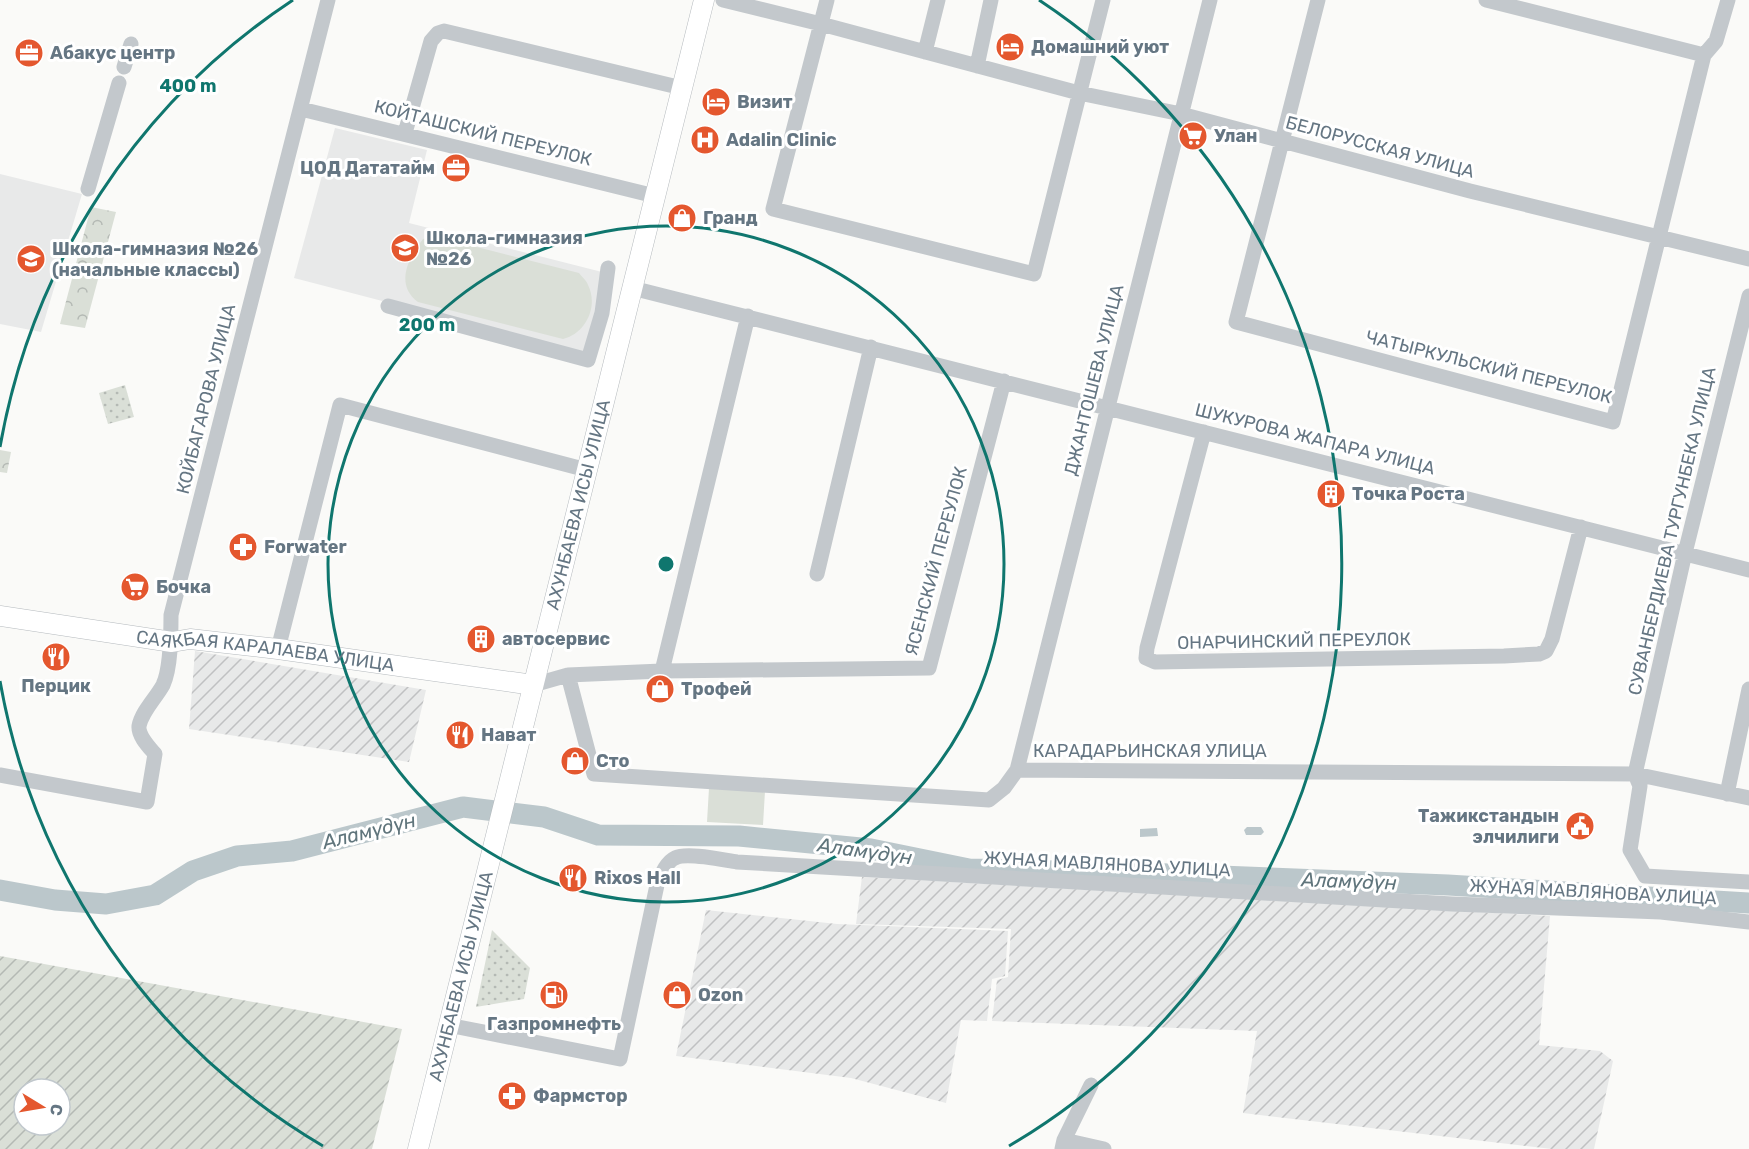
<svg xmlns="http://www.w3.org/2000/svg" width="1749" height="1149" viewBox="0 0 1749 1149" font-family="Rubik,sans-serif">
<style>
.built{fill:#e8e9e9}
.industrial{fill:url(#industrial-furrows)}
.grass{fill:url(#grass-dots)}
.forest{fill:url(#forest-crowns)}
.garden{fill:url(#garden-furrows);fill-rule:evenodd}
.pitch{fill:#dadfd7}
.water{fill:#bbc7cb}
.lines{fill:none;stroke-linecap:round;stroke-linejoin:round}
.river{stroke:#bbc7cb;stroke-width:21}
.major-casing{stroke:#b5babe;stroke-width:21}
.minor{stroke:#c3c8cc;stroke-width:15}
.major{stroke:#fff;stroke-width:20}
.ring{fill:none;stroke:#0f766e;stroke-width:3}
.labels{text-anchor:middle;stroke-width:6;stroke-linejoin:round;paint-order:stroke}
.poi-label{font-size:18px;font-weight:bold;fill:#657683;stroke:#fff;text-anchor:start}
.street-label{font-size:18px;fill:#657683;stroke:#fff}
.water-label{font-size:20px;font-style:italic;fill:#60757c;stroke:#fff}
.centre{fill:#0f766e;stroke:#fff;stroke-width:3}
.ring-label{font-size:18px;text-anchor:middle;font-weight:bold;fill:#0f766e;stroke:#fff;stroke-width:6;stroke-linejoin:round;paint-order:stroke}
</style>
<defs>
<pattern id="industrial-furrows" width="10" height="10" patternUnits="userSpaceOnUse" patternTransform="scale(1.5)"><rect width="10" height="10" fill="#e8e9e9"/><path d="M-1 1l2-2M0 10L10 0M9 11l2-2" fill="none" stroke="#c0c1c2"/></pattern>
<pattern id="grass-dots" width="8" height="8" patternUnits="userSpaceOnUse" patternTransform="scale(1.5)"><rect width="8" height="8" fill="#dadfd7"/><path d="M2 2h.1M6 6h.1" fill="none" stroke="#b4b9b4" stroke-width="1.8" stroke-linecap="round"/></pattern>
<pattern id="forest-crowns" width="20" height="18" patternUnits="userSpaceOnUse" patternTransform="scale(1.5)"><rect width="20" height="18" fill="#dadfd7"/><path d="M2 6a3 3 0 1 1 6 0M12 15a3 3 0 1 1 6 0" fill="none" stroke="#b4b9b4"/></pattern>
<pattern id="garden-furrows" width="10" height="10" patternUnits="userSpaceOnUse" patternTransform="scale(1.5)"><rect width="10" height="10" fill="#dadfd7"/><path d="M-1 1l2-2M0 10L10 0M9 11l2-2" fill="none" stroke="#b4b9b4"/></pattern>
</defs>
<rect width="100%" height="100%" fill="#fafaf8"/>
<!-- built -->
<path class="built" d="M335 128 427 150 409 223 606 273 586 354 294 278Z
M0 174 82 194 41 332 0 324Z"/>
<!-- industrial -->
<path class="industrial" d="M195 651 426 690 409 762 189 729Z
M862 877 1550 916 1539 1045 1600 1051 1613 1061 1594 1149H1552L1243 1113 1257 1031 992 1021 997 980 1008 977 1011 929 856 924Z
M706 910 837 924 1008 931 1005 976 992 979 987 1021 961 1020 946 1103 851 1078 676 1056Z"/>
<!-- grass -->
<path class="grass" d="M125 385 134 417 108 424 99 393Z
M492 930 530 968 524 999 476 1007Z"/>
<!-- forest -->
<path class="forest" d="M91 207 116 212 85 328 60 324Z
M0 450 11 452 7 473 0 472Z"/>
<!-- garden -->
<path class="garden" d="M0 956 402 1029 372 1149H0ZM24 1089H60V1125H24Z"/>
<!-- pitch -->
<path class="pitch" d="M434 236 579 273C582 277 587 281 588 285 599 307 585 334 563 339L418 302C394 284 409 257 423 239Z
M709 788 765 791 763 825 707 822Z"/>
<!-- water -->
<path class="water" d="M1247 827H1261L1264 832 1261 835H1246L1244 830Z
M1157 828 1158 836 1140 837V829Z"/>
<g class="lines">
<!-- river -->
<path class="river" d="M0 890 55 900 106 904 155 895 193 871 237 856 292 851 463 807 544 817 598 835 739 836 871 849 969 869 1144 873 1448 885 1749 903"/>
<!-- major casing -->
<g class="major-casing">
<g id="major">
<path id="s1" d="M0 616 172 642 190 639 278 649 533 685"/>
<path id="s2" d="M418 1149 704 0"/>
</g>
</g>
<!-- minor -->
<path class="minor" d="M723 0 821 24 1079 93 1181 114 1470 191 1749 259
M827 0 773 209 1034 274 1103 0
M1318 0 1236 322 1613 422 1704 55 1486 0
M925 52 938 0
M1704 55 1716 41 1728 0
M977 66 991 0
M124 67 131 44
M301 109 655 196
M405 133 431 41 438 33 444 31 682 88
M88 189 119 83
M632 288 1749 570
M1749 296 1685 553 1635 774 1640 786 1630 850 1645 876 1749 882
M388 306 588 360 602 313 608 268
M1204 432 1147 648 1146 658 1155 662 1504 656 1539 654 1546 651 1552 639 1581 527
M817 574 871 347
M278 649 340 405 587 470
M662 671 748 316
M568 675 662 671 929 668 1004 381
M533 685 568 675 594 774 989 800 1004 788 1017 770 1635 774 1749 798
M1017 770 1210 0
M0 775 147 802 155 754C149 747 138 736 139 726 142 711 156 698 163 685 171 668 171 634 171 615L328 0
M1727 794 1749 689
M448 1025 620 1059 657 885C661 876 666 862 675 858 687 852 723 860 737 862L1452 904 1661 912 1749 922
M1064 1140 1104 1149
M1062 1149 1064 1140 1091 1085"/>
<!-- major -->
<use href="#major" class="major"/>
</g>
<!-- distance rings -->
<g class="ring">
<circle cx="666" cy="564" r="338"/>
<path d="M323 1146A676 676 0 0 1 0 681M0 447A676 676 0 0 1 293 0M1039 0A676 676 0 0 1 1009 1146"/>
</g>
<!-- icons -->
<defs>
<g id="hotel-disc" transform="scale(1.5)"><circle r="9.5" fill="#e4572e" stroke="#fff"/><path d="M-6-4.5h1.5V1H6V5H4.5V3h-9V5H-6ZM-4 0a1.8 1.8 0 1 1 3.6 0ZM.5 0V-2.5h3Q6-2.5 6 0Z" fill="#fff"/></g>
<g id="office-disc" transform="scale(1.5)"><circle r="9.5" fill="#e4572e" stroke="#fff"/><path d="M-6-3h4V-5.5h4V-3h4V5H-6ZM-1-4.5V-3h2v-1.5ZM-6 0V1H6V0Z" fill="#fff"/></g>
<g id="supermarket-disc" transform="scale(1.5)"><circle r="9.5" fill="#e4572e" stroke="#fff"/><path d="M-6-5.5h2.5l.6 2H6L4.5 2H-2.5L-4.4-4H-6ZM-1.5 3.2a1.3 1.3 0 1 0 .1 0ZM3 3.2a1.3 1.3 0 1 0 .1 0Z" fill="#fff"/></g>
<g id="hospital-disc" transform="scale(1.5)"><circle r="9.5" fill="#e4572e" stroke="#fff"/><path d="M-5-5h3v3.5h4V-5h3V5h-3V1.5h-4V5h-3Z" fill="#fff"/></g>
<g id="shop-disc" transform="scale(1.5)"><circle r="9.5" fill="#e4572e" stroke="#fff"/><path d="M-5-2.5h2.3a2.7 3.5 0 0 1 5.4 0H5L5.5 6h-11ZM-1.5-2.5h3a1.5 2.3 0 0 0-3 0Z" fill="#fff"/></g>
<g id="school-disc" transform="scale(1.5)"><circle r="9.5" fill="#e4572e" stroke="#fff"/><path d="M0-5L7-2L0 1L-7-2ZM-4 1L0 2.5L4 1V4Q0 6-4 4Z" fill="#fff"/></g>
<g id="building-disc" transform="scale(1.5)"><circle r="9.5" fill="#e4572e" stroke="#fff"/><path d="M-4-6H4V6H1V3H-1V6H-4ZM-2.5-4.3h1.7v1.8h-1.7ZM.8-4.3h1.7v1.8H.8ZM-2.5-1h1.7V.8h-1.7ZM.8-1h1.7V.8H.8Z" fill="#fff"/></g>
<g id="pharmacy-disc" transform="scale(1.5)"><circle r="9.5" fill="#e4572e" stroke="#fff"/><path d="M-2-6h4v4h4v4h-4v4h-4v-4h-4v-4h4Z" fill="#fff"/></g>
<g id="restaurant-disc" transform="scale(1.5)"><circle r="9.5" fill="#e4572e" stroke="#fff"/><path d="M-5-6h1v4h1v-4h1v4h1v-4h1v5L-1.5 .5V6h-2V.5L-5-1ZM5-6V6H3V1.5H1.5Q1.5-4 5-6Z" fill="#fff"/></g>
<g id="civic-disc" transform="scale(1.5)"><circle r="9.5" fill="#e4572e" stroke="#fff"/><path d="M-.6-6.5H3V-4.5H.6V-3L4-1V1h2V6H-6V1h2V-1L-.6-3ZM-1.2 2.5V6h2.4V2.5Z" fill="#fff"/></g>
<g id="fuel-disc" transform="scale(1.5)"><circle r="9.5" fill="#e4572e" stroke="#fff"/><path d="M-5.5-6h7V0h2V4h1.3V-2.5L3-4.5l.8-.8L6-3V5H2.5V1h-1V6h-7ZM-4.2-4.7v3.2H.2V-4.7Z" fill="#fff"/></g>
</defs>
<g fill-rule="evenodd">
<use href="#hotel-disc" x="1010" y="47"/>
<use href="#office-disc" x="29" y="53"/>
<use href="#hotel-disc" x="716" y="102"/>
<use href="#supermarket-disc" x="1193" y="136"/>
<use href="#hospital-disc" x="705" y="140"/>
<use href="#office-disc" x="456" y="168"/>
<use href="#shop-disc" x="682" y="218"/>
<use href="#school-disc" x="405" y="248"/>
<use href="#school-disc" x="31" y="259"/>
<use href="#building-disc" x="1331" y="494"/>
<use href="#pharmacy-disc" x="243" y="547"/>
<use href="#supermarket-disc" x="135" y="587"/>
<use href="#building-disc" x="481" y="639"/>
<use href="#restaurant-disc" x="56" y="657"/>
<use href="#shop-disc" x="660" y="689"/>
<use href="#restaurant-disc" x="460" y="735"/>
<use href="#shop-disc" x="575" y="761"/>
<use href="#civic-disc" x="1580" y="826"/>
<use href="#restaurant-disc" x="573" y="878"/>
<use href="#fuel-disc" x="554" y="995"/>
<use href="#shop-disc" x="677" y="995"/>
<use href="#pharmacy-disc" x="512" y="1096"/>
</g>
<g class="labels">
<!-- poi labels -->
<g class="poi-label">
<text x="1031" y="53">Домашний уют</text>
<text x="50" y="59">Абакус центр</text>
<text x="737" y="108">Визит</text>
<text x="1214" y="142">Улан</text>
<text x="726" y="146">Adalin Clinic</text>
<text x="435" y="174" text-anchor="end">ЦОД Дататайм</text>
<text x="703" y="224">Гранд</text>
<text x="426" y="244">Школа-гимназия<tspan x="426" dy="21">№26</tspan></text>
<text x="52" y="255">Школа-гимназия №26<tspan x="52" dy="21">(начальные классы)</tspan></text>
<text x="1352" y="500">Точка Роста</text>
<text x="264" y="553">Forwater</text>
<text x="156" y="593">Бочка</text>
<text x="502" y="645">автосервис</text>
<text x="56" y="692" text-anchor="middle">Перцик</text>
<text x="681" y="695">Трофей</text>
<text x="481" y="741">Нават</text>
<text x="596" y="767">Сто</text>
<text x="1559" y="822" text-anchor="end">Тажикстандын<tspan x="1559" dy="21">элчилиги</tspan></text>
<text x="594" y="884">Rixos Hall</text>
<text x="698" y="1001">Ozon</text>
<text x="554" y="1030" text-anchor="middle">Газпромнефть</text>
<text x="533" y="1102">Фармстор</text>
</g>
<!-- street labels -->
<g class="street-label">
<text transform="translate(483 133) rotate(14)" y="6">КОЙТАШСКИЙ ПЕРЕУЛОК</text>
<text transform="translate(1380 147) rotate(15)" y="6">БЕЛОРУССКАЯ УЛИЦА</text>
<text transform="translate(1489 367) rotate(14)" y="6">ЧАТЫРКУЛЬСКИЙ ПЕРЕУЛОК</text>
<text transform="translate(1094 380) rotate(-76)" y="6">ДЖАНТОШЕВА УЛИЦА</text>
<text transform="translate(206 399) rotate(-76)" y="6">КОЙБАГАРОВА УЛИЦА</text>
<text transform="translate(1315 439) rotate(14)" y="6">ШУКУРОВА ЖАПАРА УЛИЦА</text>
<text dy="6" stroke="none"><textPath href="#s2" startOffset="664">АХУНБАЕВА ИСЫ УЛИЦА</textPath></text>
<text transform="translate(1672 531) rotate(-77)" y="6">СУВАНБЕРДИЕВА ТУРГУНБЕКА УЛИЦА</text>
<text transform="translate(936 561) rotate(-75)" y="6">ЯСЕНСКИЙ ПЕРЕУЛОК</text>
<text transform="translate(1294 641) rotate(-1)" y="6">ОНАРЧИНСКИЙ ПЕРЕУЛОК</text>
<text dy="6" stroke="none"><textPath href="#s1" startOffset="268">САЯКБАЯ КАРАЛАЕВА УЛИЦА</textPath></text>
<text x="1150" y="757">КАРАДАРЬИНСКАЯ УЛИЦА</text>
<text transform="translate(1107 864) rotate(3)" y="6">ЖУНАЯ МАВЛЯНОВА УЛИЦА</text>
<text transform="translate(1593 892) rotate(3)" y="6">ЖУНАЯ МАВЛЯНОВА УЛИЦА</text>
<text dy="6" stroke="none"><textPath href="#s2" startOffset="178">АХУНБАЕВА ИСЫ УЛИЦА</textPath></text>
</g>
<!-- water labels -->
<g class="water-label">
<text transform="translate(369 831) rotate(-14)" y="7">Аламүдүн</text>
<text transform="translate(865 851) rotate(8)" y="7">Аламүдүн</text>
<text transform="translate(1349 881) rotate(2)" y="7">Аламүдүн</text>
</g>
</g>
<circle cx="666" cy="564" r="9" class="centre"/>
<g class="ring-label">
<text x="188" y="92">400 m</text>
<text x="427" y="331">200 m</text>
</g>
<!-- north arrow -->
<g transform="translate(42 1107) rotate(101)"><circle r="28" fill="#ffffff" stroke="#c1c8cd" stroke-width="1.5"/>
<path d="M0-4.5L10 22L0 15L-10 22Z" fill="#e4572e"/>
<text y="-9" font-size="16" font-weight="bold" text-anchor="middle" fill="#657683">С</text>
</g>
</svg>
